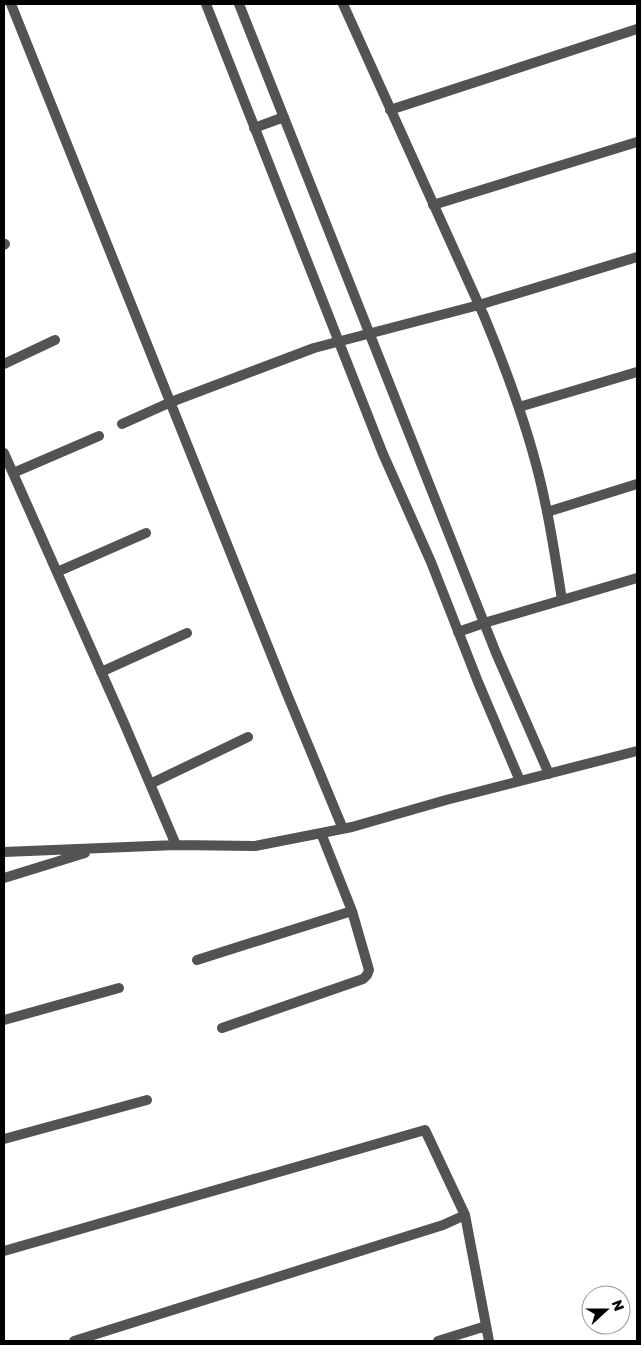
<svg xmlns="http://www.w3.org/2000/svg" width="641" height="1345" viewBox="0 0 641 1345" font-family="'Golos Text',sans-serif">
<style>
.lines{fill:none;stroke-linecap:round;stroke-linejoin:round}
.street{stroke:#535353;stroke-width:10}
</style>
<rect width="100%" height="100%" fill="#fff"/>
<g class="lines">
<!-- street -->
<path class="street" d="M11 4 287 694 343 829
M206 4 383 454 431 562 478 682 520 781
M239 4 496 653 549 774
M343 4 484 316C509 376 532 438 545 502 552 534 557 568 562 600
M390 110 637 29
M254 128 284 117
M433 205 637 142
M4 245 5 244
M4 364 55 340
M519 407 637 372
M122 424 171 402 314 348 479 305 637 257
M4 453 124 723 176 845
M13 473 99 436
M547 512 637 484
M57 572 146 533
M458 632 484 623 637 578
M101 672 187 633
M150 784 248 737
M4 852 176 845 255 846 352 827 446 800 637 751
M4 878 85 853
M197 960 352 911
M4 1020 119 988
M222 1028 363 979 367 975 369 970 352 911 321 833
M4 1139 147 1100
M4 1251 425 1130 465 1215 489 1341
M74 1341 443 1225 465 1215
M438 1341 486 1326"/>
</g>
<!-- border -->
<rect width="641" height="1345" fill="none" stroke="#000000" stroke-width="10"/>
<!-- north arrow -->
<g transform="translate(606 1310) rotate(69)"><circle r="24" fill="#ffffff" stroke="#999999"/>
<path d="M0-4L9 19L0 12L-9 19Z" fill="#000000"/>
<text y="-8" font-size="14" font-weight="bold" text-anchor="middle" fill="#000000">N</text>
</g>
</svg>
